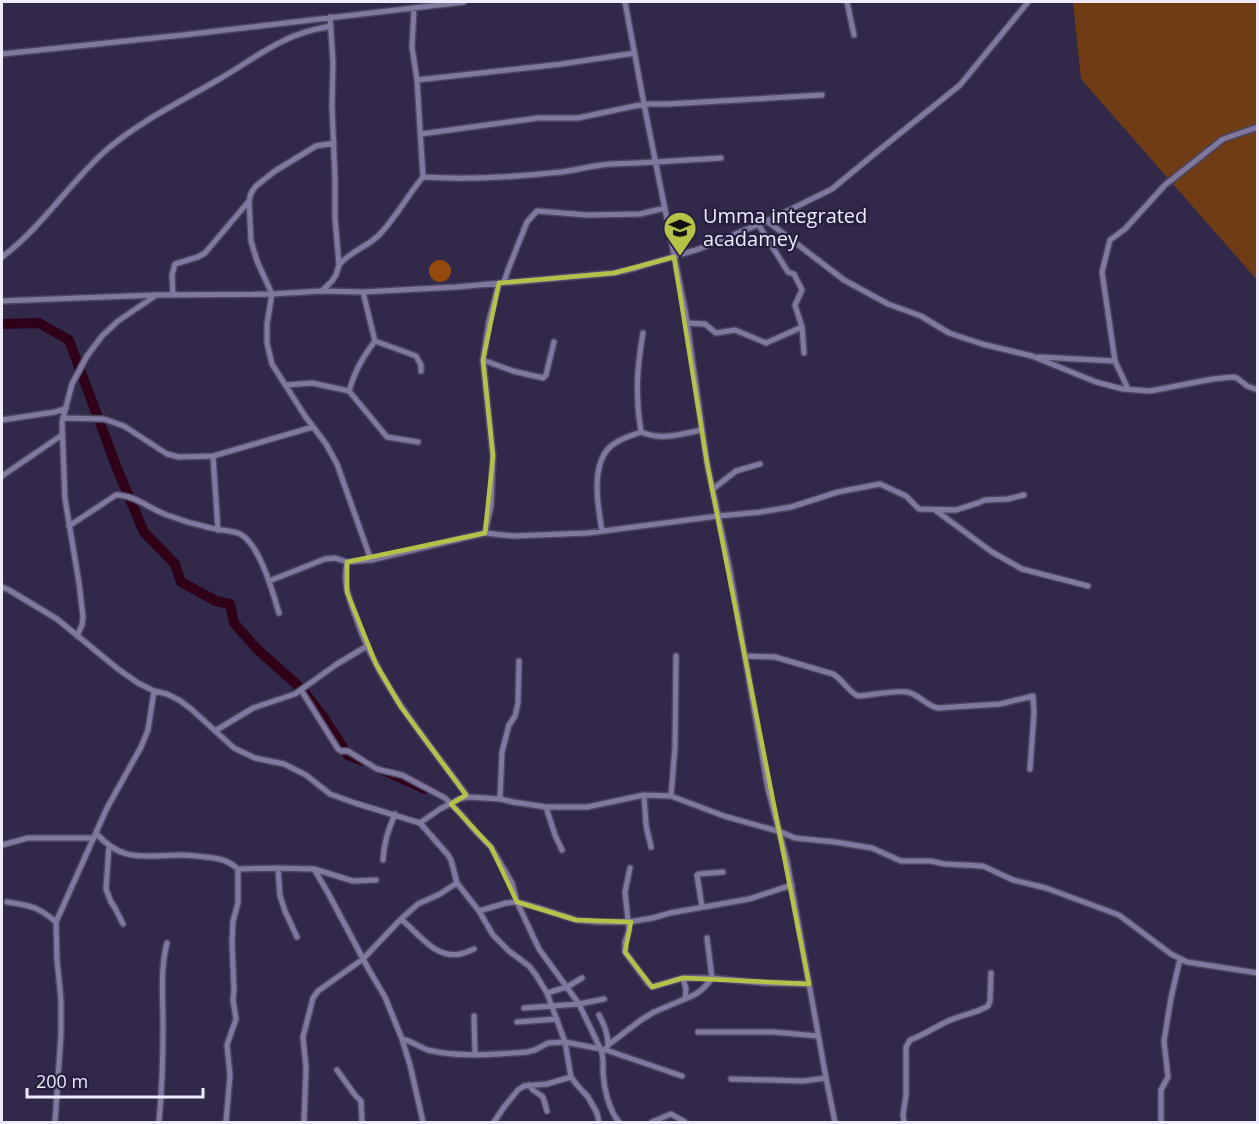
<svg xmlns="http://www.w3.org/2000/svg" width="1259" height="1124" viewBox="0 0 1259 1124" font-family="'Open Sans',sans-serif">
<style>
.green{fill:#703c15}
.forest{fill:#924b0d}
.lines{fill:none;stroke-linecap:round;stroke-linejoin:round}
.river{stroke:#300018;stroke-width:10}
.minor-casing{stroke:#4c4560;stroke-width:8}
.minor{stroke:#80789f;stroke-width:5}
.marked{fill:none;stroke:#b6c148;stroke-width:4.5;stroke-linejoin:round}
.labels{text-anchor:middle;stroke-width:4.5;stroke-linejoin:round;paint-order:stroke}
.poi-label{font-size:20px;fill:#efebfd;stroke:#271e3f;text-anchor:start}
</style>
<rect width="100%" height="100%" fill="#31284a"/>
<!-- green -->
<path class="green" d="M1073 2H1257V280L1081 79Z"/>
<!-- forest -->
<path class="forest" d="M429 271a11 11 0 1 1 22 0a11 11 0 1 1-22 0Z"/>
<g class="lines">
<!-- river -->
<path class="river" d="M2 324 39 323 69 340 118 471 144 532 175 564 181 582 216 601 230 604 234 623 259 651 302 689 324 718 348 755 363 761
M385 771 425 789"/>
<!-- minor casing -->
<g class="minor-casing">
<path id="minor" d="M625 2 644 104 686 315 707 463 730 571 768 789 787 861 826 1078 835 1122
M847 2 854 35
M414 8 412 47 417 80 423 177
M2 54 183 35 464 2
M417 80 562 64 635 53
M421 134 538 118H578L644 104H668L822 95
M334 143 316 146 275 171 256 186 251 193 249 201 251 241 257 261 272 294 267 324V343L272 364 305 416 326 444 337 464 371 560 485 533 513 536 588 533 718 516 761 512 791 507 838 492 880 484 906 496 919 509 956 510 978 503 985 500 1008 499 1024 495
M767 221 844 280 888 304 921 316 949 333 982 344 1032 356 1096 382 1123 389 1150 391 1213 379 1233 377 1237 378 1247 386 1258 390
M2 257C41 228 68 185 104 152 137 123 178 103 216 81 239 68 260 52 283 41 298 33 315 29 331 26
M339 265C350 251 368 247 380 234 396 217 408 195 423 177 469 180 516 177 561 172 577 170 594 165 611 164 647 163 684 160 721 158
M504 282 508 270 527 222 537 211 588 215 640 214 665 208
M322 291 332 281 336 275 339 265 335 218V179L332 106 333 63 330 17
M173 295 172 275 175 264 198 257 205 253 249 201
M2 301 155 295 272 294 322 291 363 292 456 287 614 273 632 269 699 249 767 221 832 189 878 151 960 85 1028 2
M687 323 705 324 716 333 735 330 766 343 802 327 795 305 802 290 794 274 788 272 758 224
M802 327 804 353
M643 333C637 367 635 397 641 432 663 441 680 434 702 430
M375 341 416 356 421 365V371
M1039 357 1115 361
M483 360 513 371 543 378 546 375 554 342
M285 385 312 383 349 391C355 371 362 358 375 341L363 292
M1128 389 1115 361 1102 272 1110 240 1125 229 1165 185 1223 139 1258 127
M349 391 387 437 418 442
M64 418 104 419 124 426 167 454 179 457 213 456 313 427
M2 420 55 412 66 408
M213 456 218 530
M2 476 62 435
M713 489 736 471 760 464
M935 510 992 552 1022 569 1088 586
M69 526 116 495C135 495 150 509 167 515 180 520 193 524 207 527 217 530 228 530 238 533 259 541 273 593 279 613
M602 531C598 508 591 468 608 449 616 440 630 436 641 432
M485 533 491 506 493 456 483 360 489 321 499 283
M347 562C343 584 348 595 355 615 377 684 426 739 468 797
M269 581 325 559 335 558 347 562 371 560
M2 587 9 590 57 619 118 669 138 683 154 691 167 694 179 700 190 708 234 748 255 758 284 764 306 775 330 794 355 803 420 823 448 855 451 860 457 883 479 911 493 935 509 951 529 966 536 975 547 993 565 1042 571 1077 577 1085 588 1097 597 1113 599 1122
M77 636 82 625 83 617 79 583 65 499 62 422 72 384 87 356 102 336 118 321 155 296
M745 656 775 657 833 674C843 680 848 691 858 696 871 695 896 690 907 692 919 694 926 706 938 708L1000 704 1033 696 1034 713 1030 769
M301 690 338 749 341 751H348L377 769 402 775 445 798 461 814 475 831 491 847 512 883 517 902 506 903 479 911
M215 731 253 708 295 694 337 664 367 646
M644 795 646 825 651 847
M671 796 675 747 676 656
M500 799 502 752 509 725 515 716 518 703 519 661
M546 807 555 835 562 850
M420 823 440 809 459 799 468 797 500 799 513 802 546 807H587L644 795 671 796 724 816 781 832 795 838 835 842 872 848 901 861H930L945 864 983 866 1013 880 1046 888 1119 915 1171 954 1187 962 1258 973
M96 833C123 864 145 855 181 855 189 855 197 856 205 857 218 858 228 860 238 869V903L233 921 232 942 234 991 233 1000 236 1019 227 1045 230 1075 226 1122
M2 845 28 838H94
M109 846 106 889 111 902 115 908 123 924
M383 860C384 842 388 831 395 814
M278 868 280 896 285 911 297 937
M630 868 625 892 629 930 625 942V952L648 983 652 987 683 978H712L764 983 809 984
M238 869C263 868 288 868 314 869L327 891 369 970 385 997 402 1039 410 1065 423 1122
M314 869 353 881 376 880
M7 902C31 906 37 906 56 922
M702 907 697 875 699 874 723 872
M401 919C418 933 435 959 460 954 465 953 470 951 474 949
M547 993 567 987 582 978
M685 999C698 994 704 989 712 978L707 938
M524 1008 579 1004 604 999
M599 1015C604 1025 608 1033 608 1045
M474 1016 475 1055
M517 1022 557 1019
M698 1032H774L818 1036
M402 1039C412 1041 419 1047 428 1050 461 1058 494 1054 527 1052L535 1050 548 1043 565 1042 606 1050 682 1076
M606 1050 608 1045 641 1020 654 1012 685 999 686 989 683 978
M337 1070 355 1095 361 1101 362 1122
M731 1079 803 1081 826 1078
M529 1085 533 1090 543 1097 547 1111
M55 1122 61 1034V1000L57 960 56 922 107 808 141 747 148 730 154 691
M159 1122C162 1090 163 1058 163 1025 163 997 160 970 167 943
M304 1122 306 1068 303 1037 313 998 318 991 363 959 401 919 418 904 440 894 457 883
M494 1122 504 1107 518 1090 524 1086 547 1084 571 1077
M619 1122C609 1110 604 1089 603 1073 603 1065 604 1058 601 1050L579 1004 539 949 517 902 536 907 576 920 598 922H628L653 918 670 913 749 899 792 885
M652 1122 671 1114 685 1122
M904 1122 903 1115 906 1095V1047L910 1040C923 1035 934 1028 946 1022 959 1015 975 1014 988 1006L990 1001 991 973
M1161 1122V1090L1168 1077 1164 1041 1171 998 1180 959"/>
</g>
<!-- minor -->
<use href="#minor" class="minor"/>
</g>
<!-- marked area -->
<path class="marked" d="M674 257 707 463 809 984 683 978 652 987 625 952 631 922 576 920 517 902 491 847 451 804 466 795 401 707 376 664 347 592V562L485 533 493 456 483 360 499 283 614 273Z"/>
<!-- icons -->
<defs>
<g id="school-pin" transform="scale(1.725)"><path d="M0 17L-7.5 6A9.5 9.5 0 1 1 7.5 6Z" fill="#b6c148" stroke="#271e3f"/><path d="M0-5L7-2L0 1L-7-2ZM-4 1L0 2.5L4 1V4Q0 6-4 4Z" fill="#111"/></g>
</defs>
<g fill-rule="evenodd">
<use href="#school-pin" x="680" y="228"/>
</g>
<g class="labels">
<!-- poi labels -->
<g class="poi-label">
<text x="703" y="223">Umma integrated<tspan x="703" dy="23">acadamey</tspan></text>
</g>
</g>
<!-- border -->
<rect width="1259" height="1124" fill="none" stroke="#efebfd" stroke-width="6"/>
<!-- scale -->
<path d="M27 1088v9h176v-9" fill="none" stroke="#efebfd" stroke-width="3"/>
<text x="36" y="1088" font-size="18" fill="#efebfd" stroke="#271e3f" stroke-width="4.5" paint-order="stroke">200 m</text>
</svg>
